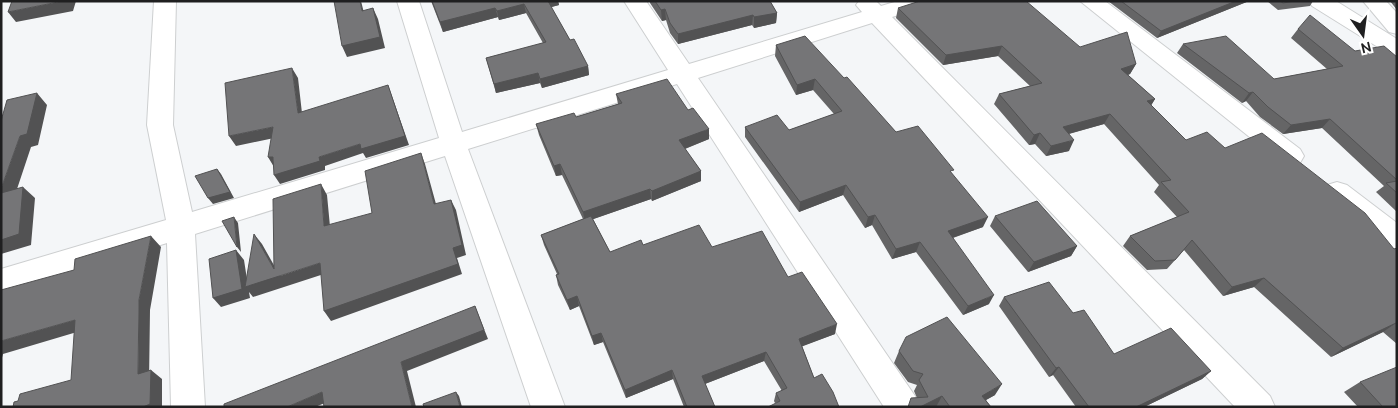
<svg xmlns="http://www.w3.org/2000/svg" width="1398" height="408" viewBox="0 0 1398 408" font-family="Ubuntu,sans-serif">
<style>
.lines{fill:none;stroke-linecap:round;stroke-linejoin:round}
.minor-casing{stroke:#cdcfd0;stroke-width:2}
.minor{fill:#fff;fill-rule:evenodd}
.wall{fill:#656566}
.shaded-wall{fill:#525253}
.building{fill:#757577;stroke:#525253}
</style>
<rect width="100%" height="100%" fill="#f4f6f8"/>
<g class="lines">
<!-- minor casing -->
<g class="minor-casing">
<path id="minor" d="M154 1H176L173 125 192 212 439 138 397 1H419L462 132 668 70 624 1H646L689 64 862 12 856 5 859 1H876L881 6 898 1H933L930 6 892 17 1270 396 1275 407H1235L872 23 698 78 915 396 920 407H884L677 84 468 149 565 407H531L445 156 195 234 205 407H171L167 243 1 294V269L166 220 147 125Z
M1080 1H1105L1300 149 1304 156 1300 163 1291 166 1282 163Z
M1309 1H1336L1397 39V56L1389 54 1312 6Z
M1363 1H1386L1397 13V34L1389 32Z
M1337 182 1347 185 1397 223V250L1387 247 1327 199 1323 192 1327 185Z"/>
</g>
<!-- minor -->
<use href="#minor" class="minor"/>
</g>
<!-- wall -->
<path class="wall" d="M431 1H558L559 5 551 7 570 40 588 66 589 75 542 88 540 83 496 93 486 58 543 43 526 13 499 20 498 17 443 32Z
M650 1H770L777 13 776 23 754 28 752 25 678 44 670 33 666 20 662 21 650 3Z
M1108 1H1249L1157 38Z
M1267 1H1313L1310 6 1278 10Z
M1390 1H1397V10Z
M898 8 1080 47 1136 64 1130 74 1128 75 1155 99 1151 105 1186 140 1225 148 1394 249 1397 248V344L1383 332 1331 357 1254 287 1223 296 1184 250 1167 269 1147 270 1123 246 1130 236 1177 217 1154 192 1159 185 1104 124 1069 134V151L1046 156 1035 144 1029 145 994 104 999 94 1030 86 998 56 943 65 896 18Z
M1298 29 1355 51 1397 57V212L1376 192 1384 186 1322 128 1283 134 1260 117 1246 101 1242 103 1177 53 1183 44 1274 79 1327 69 1291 38Z
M776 45 844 78 896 132 952 174 983 227 953 238 989 304 963 315 916 252 892 259 872 225 865 228 843 195 799 212 745 137V127L789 130 834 114 813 90 796 95 775 56Z
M616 94 688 110 709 139 685 149 701 171V181L652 201 651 199 593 219 610 252 643 245 712 247 788 277 835 334 802 346 814 378 833 392 775 403 774 401 776 393 782 391 764 361 705 384 715 407H684L673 379 626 398 603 342 594 345 579 306 570 310 558 285 556 275 557 274 544 245 541 235 583 219 562 175 556 176 539 135 536 124 576 117 618 104Z
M995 216 1077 246 1071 256 1028 272 990 226Z
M1004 297 1114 354 1211 371 1202 379 1144 407H1076L1053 375 1049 377 999 306Z
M899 351 995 395 986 400 991 407H907L917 398 914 391 917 385 908 382 894 363Z
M1360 382 1397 407H1358L1344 392Z"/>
<!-- shaded-wall -->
<path class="shaded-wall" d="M63 1H76L73 11 16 22 8 12Z
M360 1H361L366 21 362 11Z
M547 1H558L559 5 548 8Z
M1236 1H1249L1157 38 1161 31Z
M524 4 526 13 499 20 497 11Z
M373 8 378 19 385 48 347 57 342 46Z
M495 8 498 17 443 32 440 22Z
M665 9 666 20 662 21 661 10Z
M777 13 776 23 754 28V17Z
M753 15 752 25 678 44V34Z
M1002 46 998 56 943 65 946 55Z
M1136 64 1130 74 1116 79 1121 69Z
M588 66 589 75 542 88 540 79Z
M292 68 298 78 303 122 298 113Z
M538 73 540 83 496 93 494 84Z
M815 79 813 90 796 95 797 85Z
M388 85 409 145 366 158 363 153 325 166V170L280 184 274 175 319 157 360 144Z
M1253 92 1246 101 1242 103 1249 93Z
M37 93 47 105 38 145 31 147 12 204 1 195V189L20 136Z
M1155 99 1149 109 1147 101Z
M1110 114 1104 124 1057 137 1063 127Z
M1330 119 1322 128 1283 134 1291 125Z
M273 127 279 137 236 146 229 136Z
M709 129V139L679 151V140Z
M1040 133 1035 144 1029 145 1034 135Z
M1074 140 1069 151 1046 156 1051 146Z
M421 153 425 164 439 215 434 204Z
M268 157H273L274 167Z
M560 164 562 175 556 176 554 166Z
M217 169 221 174 234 198 213 204 208 198Z
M701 171V181L652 201V191Z
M321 184 327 195 331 237 324 226Z
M846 185 843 195 799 212 800 202Z
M23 187 35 198 31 245 1 254V240Z
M650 189 651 199 585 222 583 212Z
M451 200 456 210 466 255 457 258 462 274 331 321 324 311Z
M875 215 872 225 865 228 868 217Z
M234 217 238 223 241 252 237 247Z
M988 217 983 227 943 241 948 231Z
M254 234 262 244 280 276 320 263 327 273 253 297 249 292 250 298 221 307 213 298 236 250 244 260 248 286 274 269Z
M151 236 161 247 150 310 149 383 138 374 139 300Z
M920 242 916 252 892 259 896 249Z
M1077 246 1071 256 1028 272 1034 262Z
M1264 278 1254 287 1223 296 1232 287Z
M994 295 989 304 963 315 968 306Z
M577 296 579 306 570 310 567 300Z
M475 306 488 339 407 371 416 407H412L401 362Z
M75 320 87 329 3 354 1 361V341Z
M1396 323 1383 332 1331 357 1343 348Z
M837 324 835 334 798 348 799 339Z
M601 333 603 342 594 345 592 336Z
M766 352 764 361 702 385V376Z
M1059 367 1053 375 1049 377 1056 368Z
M151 370 162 379V407H143Z
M672 370 673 379 626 398 625 390Z
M1211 371 1202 379 1144 407H1136Z
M1002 384 995 395 975 406 982 396Z
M322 392 330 401 315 407H287Z
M456 392 459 396 462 407H460Z
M942 396 936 407H920Z"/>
<!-- building -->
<path class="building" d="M12 1H63L8 12Z
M334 1H360L362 11 373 8 380 37 342 46Z
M432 1H548L570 40 574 39 588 66 540 79 538 73 494 84 486 58 546 42 524 4 497 11 495 8 440 22Z
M655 1H770L777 13 754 17 753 15 678 34 670 23 665 9 661 10Z
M920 1H1026L1080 47 1127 32 1136 64 1121 69 1155 99 1147 101 1186 140 1207 132 1225 148 1262 133 1365 213 1394 249 1397 248V324L1396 323 1343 348 1264 278 1232 287 1192 240 1175 260 1155 261 1130 236 1189 212 1161 182 1171 180 1110 114 1063 127 1074 140 1051 146 1040 133 1034 135 999 94 1042 83 1002 46 946 55 898 8Z
M1121 1H1236L1161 31Z
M1280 1H1295L1283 3Z
M1310 15 1355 51 1384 46 1397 57V180L1330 119 1291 125 1268 107 1253 92 1249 93 1183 44 1226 36 1274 79 1343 66 1298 29Z
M805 36 844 78 847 77 896 132 918 126 954 170 950 171 988 217 948 231 994 295 968 306 920 242 896 249 875 215 868 217 846 185 800 202 745 127 777 115 789 130 842 111 815 79 797 85 776 45Z
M292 68 298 113 388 85 405 136 361 149 360 144 319 157 320 161 274 175 273 157H268L273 127 229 136 225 83Z
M667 79 688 110 693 108 709 129 679 140 701 171 652 191 650 189 583 212 560 164 554 166 536 124 574 113 576 117 622 103 616 94Z
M37 93 27 134 20 136 1 189V121L7 100Z
M421 153 434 204 451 200 462 245 453 248 458 264 324 311 320 263 245 287 254 234 274 269 273 199 321 184 324 226 372 213 365 171Z
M217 169 230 192 208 198 195 176Z
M1397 181V193L1386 183Z
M23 187 19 234 1 240V193Z
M1037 201 1077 246 1034 262 995 216Z
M591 216 610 252 641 240 643 245 699 225 712 247 762 231 788 277 802 272 837 324 799 339 814 378 822 374 833 392 839 407H768L780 401 776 393 787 388 766 352 702 376 715 407H687L672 370 625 390 601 333 592 336 577 296 567 300 556 275 559 274 541 235Z
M234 217 237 247 222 221Z
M151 236 139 300 138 374 151 370 150 404 143 407H13L14 402 18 401 20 394 71 380 75 320 1 341V290L74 270 75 259Z
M236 250 242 289 213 298 209 259Z
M1049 282 1073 313 1084 310 1114 354 1171 328 1211 371 1136 407H1089L1059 367 1056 368 1004 297Z
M475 306 484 330 401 362 412 407H324L322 392 287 407H224V404Z
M947 317 1002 384 982 396 991 407H950L942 396 920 407H908L911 398 928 397 919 380 923 374 913 371 899 351 906 337Z
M1397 367V407H1383L1360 382Z
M456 392 460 407H424L423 404Z"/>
<!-- border -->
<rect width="1398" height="408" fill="none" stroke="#1f1f20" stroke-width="5"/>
<!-- north arrow -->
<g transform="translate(1363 35) rotate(166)" stroke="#ffffff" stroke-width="4" paint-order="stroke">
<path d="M0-4L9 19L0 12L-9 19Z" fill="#1f1f20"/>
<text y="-8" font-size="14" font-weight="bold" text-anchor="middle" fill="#1f1f20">N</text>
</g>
</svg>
